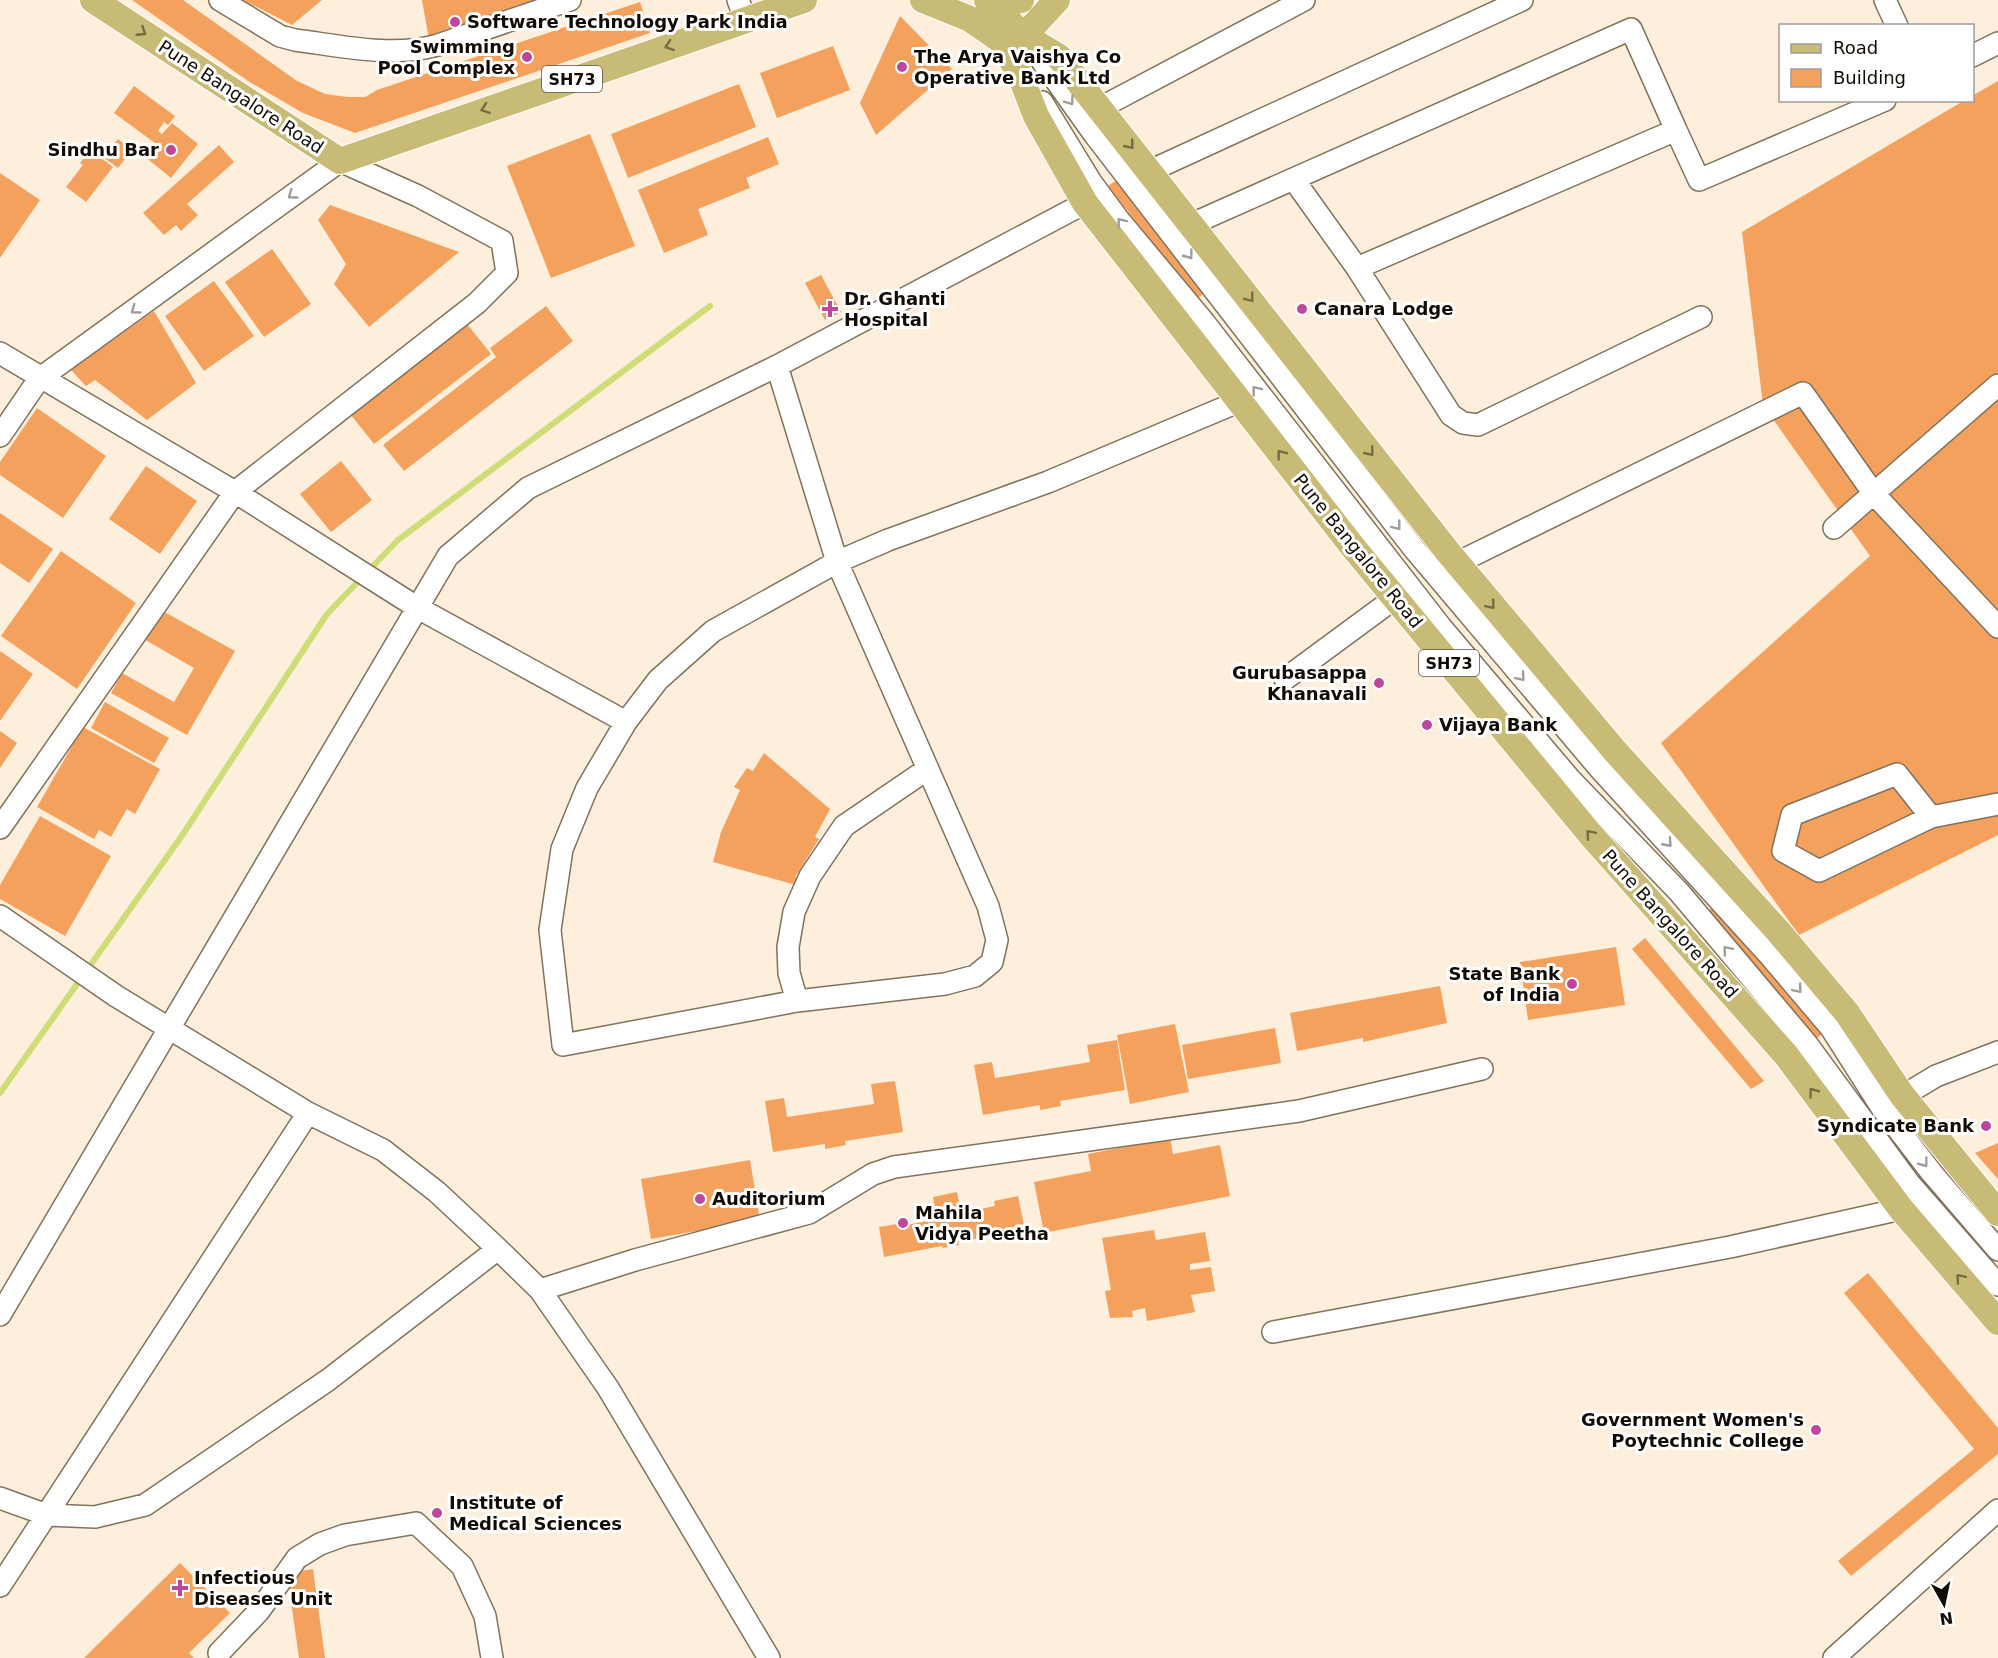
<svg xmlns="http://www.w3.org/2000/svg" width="1998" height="1658" viewBox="0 0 1998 1658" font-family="'DejaVu Sans',sans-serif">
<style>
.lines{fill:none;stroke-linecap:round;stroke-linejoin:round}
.stream{stroke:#cedd77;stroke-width:6}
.building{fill:#f4a15e}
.minor-casing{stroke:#81725c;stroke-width:24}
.major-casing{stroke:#fff;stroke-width:28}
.minor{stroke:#fff;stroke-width:21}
.major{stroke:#c8bb75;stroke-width:26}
.oneway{stroke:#766c42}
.oneway2{stroke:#a09d9b}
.poi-dot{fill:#bf479b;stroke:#fff;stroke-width:2}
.labels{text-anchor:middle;stroke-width:6;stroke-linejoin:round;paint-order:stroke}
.shield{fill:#fff;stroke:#58544f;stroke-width:1.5}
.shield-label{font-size:16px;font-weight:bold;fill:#110b04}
.poi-label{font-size:18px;font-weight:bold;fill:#110b04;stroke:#fff;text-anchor:start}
.street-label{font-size:18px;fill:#110b04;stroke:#fff}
</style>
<rect width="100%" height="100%" fill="#fdefdb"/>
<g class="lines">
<!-- stream -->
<path class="stream" d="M0 1093 181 837 327 614 398 540 710 306"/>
</g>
<!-- building -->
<path class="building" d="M132 0H183L297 81 325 94 348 97H365L377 90 640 2 650 33 355 133 303 113 248 81Z
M243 0H322L292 25Z
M422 0H537L430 45Z
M900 16 952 69 876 135 860 103Z
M833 46 850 90 777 118 760 73Z
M1998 81V835L1799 935 1661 743 1870 556 1763 405 1742 232 1965 100H1972V96Z
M739 84 756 127 628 178 611 134Z
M134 86 175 116 168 125 164 122 158 131 162 134 172 123 198 144 171 178 144 156 155 143 114 113Z
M590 134 635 246 551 278 507 166Z
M768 137 779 164 746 178 750 188 698 209 708 235 664 253 638 190Z
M118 139 132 150 118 168 103 157Z
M97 141 108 150 101 158 113 167 86 202 66 187 83 165 80 163Z
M219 145 234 162 187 204 198 215 181 231 176 225 164 235 143 213Z
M0 173 40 200 0 258Z
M1124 175 1211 288 1197 299 1108 186Z
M330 205 459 252 369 327 334 284 346 264 318 220Z
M272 249 311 304 264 337 225 282Z
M821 275 841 312 825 320 805 283Z
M214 281 254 336 204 371 165 316Z
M546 306 573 341 404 471 383 445 496 357 490 348Z
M154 311 196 383 147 420 95 380 86 386 71 370Z
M464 320 491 354 374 444 347 410Z
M37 408 106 456 63 518 0 475V462Z
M341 461 372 500 331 532 300 494Z
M146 466 197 501 160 554 109 519Z
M0 513 53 549 29 583 0 563Z
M61 551 136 603 77 689 1 636Z
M159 609 235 651 187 735 111 693 122 673 174 702 194 668 142 638Z
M0 651 33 674 0 721Z
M105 702 169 738 154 763 91 728Z
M83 727 160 769 135 814 127 809 111 837 99 830 94 839 37 807Z
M0 731 17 743 0 768Z
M764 753 830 809 815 837 819 839 795 877 799 878 796 885 713 862 721 832 740 790 734 787 747 768 753 771Z
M40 816 111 856 65 936 0 899V885Z
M1719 902 1827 1030 1812 1042 1703 915Z
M1645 938 1764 1081 1751 1089 1632 949Z
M1616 947 1625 1005 1528 1020 1520 962Z
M1440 986 1447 1023 1363 1042V1038L1297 1051 1290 1013Z
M1175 1024 1189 1092 1130 1104 1117 1035Z
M1275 1028 1281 1063 1188 1079 1182 1045Z
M1117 1040 1125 1090 1060 1101 1061 1106 1040 1110V1105L983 1115 974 1065 992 1062 995 1078 1090 1062 1087 1045Z
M895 1081 903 1132 845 1141 846 1145 825 1149V1144L773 1152 765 1101 784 1098 787 1117 874 1104 871 1084Z
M1170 1138 1173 1154 1220 1145 1230 1196 1044 1233 1034 1182 1091 1171 1088 1154Z
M1998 1143V1179L1975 1153Z
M750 1160 760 1220 651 1239 641 1179Z
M957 1192 961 1213 995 1206 994 1201 1018 1196 1025 1230 958 1242 959 1245 943 1248 942 1246 884 1257 879 1227 897 1224V1227L937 1219 933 1197Z
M1154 1230 1156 1240 1205 1232 1210 1261 1190 1264V1270L1211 1267 1215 1291 1191 1295 1195 1312 1147 1321 1145 1308 1132 1311 1133 1317 1110 1318 1105 1291 1111 1290 1102 1238Z
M1868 1273 1998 1428V1454L1851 1576 1838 1561 1974 1449 1844 1293Z
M180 1563 230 1613 189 1653 194 1658H84Z
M313 1569 325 1658H299L287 1573Z"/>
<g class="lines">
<!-- minor casing -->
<g class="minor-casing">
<path id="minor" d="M220 0 280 36 295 40C342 46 392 58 438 45L570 0
M738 0 746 20
M1885 0 1897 26
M1027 40 1094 134 1414 549 1600 769 1770 956 1831 1028 1882 1108 1931 1172 1998 1250
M1972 56 1998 43
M1042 102 1091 182 1119 220 1204 322 1441 627 1570 779 1679 892 1807 1044 1909 1183 1998 1285
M1100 108 1304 0
M1150 171 1522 0
M1294 180 1357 268 1676 130 1699 180 1885 100
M1192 224 1631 29 1676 130
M1357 268 1451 415 1463 423 1478 425 1701 317
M0 353 235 492 418 608 626 722
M777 366 837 562 988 906 997 940 992 962 975 976 945 984 797 1001 563 1045 550 930 562 849 587 788 626 722 658 680 713 631 837 562 888 540 1048 482 1240 401
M0 436 39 379 340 161 418 196 502 241 507 273 477 303 235 492 0 828
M1834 528 1998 385
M1457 563 1803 393 1874 494 1998 627
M1285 679 1395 598
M1931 817 1897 774 1792 815 1783 851 1819 871 1931 817 1998 804
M0 916 116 996 308 1113 383 1150 437 1192 498 1249 540 1290 608 1388 769 1658
M797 1001 789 973 788 947 794 912 810 876 844 826 926 770
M1891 1103 1936 1076 1998 1052
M540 1290 635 1260 809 1213 873 1174 894 1167 1299 1111 1482 1069
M0 1315 448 556 528 488 777 366 1085 203
M1273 1332 1730 1247 1901 1209
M0 1498 47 1515 95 1517 145 1505 328 1380 498 1249
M0 1586 308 1113
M219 1653 259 1611 297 1558 320 1544 345 1535 416 1523 462 1566 485 1616 492 1658
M1834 1658 1998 1510"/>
</g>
<!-- major casing -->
<g class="major-casing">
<path id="major" d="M93 0 340 161 804 0
M923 0 970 19 1002 41 1022 80 1036 116 1085 203 1265 434 1352 546 1590 834 1786 1055 1901 1209 1998 1322
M987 0 1024 36 1059 57 1448 552 1615 751 1777 930 1847 1013 1902 1095 1998 1213
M993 6 1021 0
M1008 40 1024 36 1057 0"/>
</g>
<!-- minor -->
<use href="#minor" class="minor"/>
<!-- major -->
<use href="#major" class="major"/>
</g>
<!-- one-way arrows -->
<defs><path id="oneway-chevron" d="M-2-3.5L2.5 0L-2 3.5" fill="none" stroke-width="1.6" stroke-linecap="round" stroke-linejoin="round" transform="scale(1.5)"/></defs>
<g class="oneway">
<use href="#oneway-chevron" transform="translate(142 32) rotate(33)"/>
<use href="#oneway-chevron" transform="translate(669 46) rotate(161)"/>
<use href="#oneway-chevron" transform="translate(485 109) rotate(161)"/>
<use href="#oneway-chevron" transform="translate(1130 145) rotate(51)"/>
<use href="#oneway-chevron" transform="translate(1250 298) rotate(52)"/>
<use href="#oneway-chevron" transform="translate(1370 452) rotate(51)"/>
<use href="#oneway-chevron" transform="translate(1281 454) rotate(-128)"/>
<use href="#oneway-chevron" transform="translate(1491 605) rotate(50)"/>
<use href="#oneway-chevron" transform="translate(1590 834) rotate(-131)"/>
<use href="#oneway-chevron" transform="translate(1813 1092) rotate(-126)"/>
<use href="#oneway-chevron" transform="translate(1960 1278) rotate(-130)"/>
</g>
<g class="oneway2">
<use href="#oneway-chevron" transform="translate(1070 101) rotate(54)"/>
<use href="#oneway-chevron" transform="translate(292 195) rotate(144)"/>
<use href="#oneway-chevron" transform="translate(1121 222) rotate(-128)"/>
<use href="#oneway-chevron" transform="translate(1189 255) rotate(53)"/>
<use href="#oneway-chevron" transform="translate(135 310) rotate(144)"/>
<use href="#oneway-chevron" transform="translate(1256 390) rotate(-128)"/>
<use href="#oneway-chevron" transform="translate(1397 526) rotate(52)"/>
<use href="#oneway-chevron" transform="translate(1521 677) rotate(49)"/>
<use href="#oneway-chevron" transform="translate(1668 843) rotate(48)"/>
<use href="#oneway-chevron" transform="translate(1727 950) rotate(-130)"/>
<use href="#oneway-chevron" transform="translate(1798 989) rotate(50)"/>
<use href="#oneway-chevron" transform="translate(1924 1163) rotate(53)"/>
</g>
<!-- markers -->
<g class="poi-dot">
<circle cx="455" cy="22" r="6"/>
<circle cx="527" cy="57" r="6"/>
<circle cx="902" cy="67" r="6"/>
<circle cx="171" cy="150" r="6"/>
<path d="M827 300h6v6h6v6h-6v6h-6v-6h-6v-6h6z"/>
<circle cx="1302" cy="309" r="6"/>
<circle cx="1379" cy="683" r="6"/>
<circle cx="1427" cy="725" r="6"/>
<circle cx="1572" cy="984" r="6"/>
<circle cx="1986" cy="1126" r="6"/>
<circle cx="700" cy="1199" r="6"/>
<circle cx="903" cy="1223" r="6"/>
<circle cx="1816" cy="1430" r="6"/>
<circle cx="437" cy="1513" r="6"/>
<path d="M177 1579h6v6h6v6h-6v6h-6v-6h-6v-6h6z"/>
</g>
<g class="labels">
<!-- shield labels -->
<g class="shield">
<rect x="542" y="66" width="60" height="26" rx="4.5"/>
<rect x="1419" y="650" width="60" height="26" rx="4.5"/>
</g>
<g class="shield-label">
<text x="572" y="85">SH73</text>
<text x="1449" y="669">SH73</text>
</g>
<!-- poi labels -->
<g class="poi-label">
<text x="467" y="28">Software Technology Park India</text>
<text x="515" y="53" text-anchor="end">Swimming<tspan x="515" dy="21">Pool Complex</tspan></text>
<text x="914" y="63">The Arya Vaishya Co<tspan x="914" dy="21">Operative Bank Ltd</tspan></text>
<text x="159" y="156" text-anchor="end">Sindhu Bar</text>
<text x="844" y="305">Dr. Ghanti<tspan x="844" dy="21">Hospital</tspan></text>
<text x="1314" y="315">Canara Lodge</text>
<text x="1367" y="679" text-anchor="end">Gurubasappa<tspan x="1367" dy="21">Khanavali</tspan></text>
<text x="1439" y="731">Vijaya Bank</text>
<text x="1560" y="980" text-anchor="end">State Bank<tspan x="1560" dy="21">of India</tspan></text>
<text x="1974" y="1132" text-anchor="end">Syndicate Bank</text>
<text x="712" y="1205">Auditorium</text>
<text x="915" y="1219">Mahila<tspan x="915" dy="21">Vidya Peetha</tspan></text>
<text x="1804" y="1426" text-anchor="end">Government Women's<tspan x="1804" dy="21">Poytechnic College</tspan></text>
<text x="449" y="1509">Institute of<tspan x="449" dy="21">Medical Sciences</tspan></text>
<text x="194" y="1584">Infectious<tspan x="194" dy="21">Diseases Unit</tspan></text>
</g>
<!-- street labels -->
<g class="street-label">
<text transform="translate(241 97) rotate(33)" y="6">Pune Bangalore Road</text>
<text transform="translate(1358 551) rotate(51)" y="6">Pune Bangalore Road</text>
<text transform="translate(1670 924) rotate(48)" y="6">Pune Bangalore Road</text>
</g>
</g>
<!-- legend -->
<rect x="1779" y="24" width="195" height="78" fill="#ffffff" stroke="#a09d9b" stroke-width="1.5"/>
<rect x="1791" y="44" width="30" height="9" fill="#c8bb75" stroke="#a09d9b" stroke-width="1.5"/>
<text x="1833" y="54" font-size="18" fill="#110b04">Road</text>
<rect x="1791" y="69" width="30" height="18" fill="#f4a15e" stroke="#a09d9b" stroke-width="1.5"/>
<text x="1833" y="84" font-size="18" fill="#110b04">Building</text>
<!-- north arrow -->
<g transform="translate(1944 1604) rotate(171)" stroke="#ffffff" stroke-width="4.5" paint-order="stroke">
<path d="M0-4.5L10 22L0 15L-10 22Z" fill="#110b04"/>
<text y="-9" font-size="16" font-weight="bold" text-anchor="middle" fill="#110b04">N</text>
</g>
</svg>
